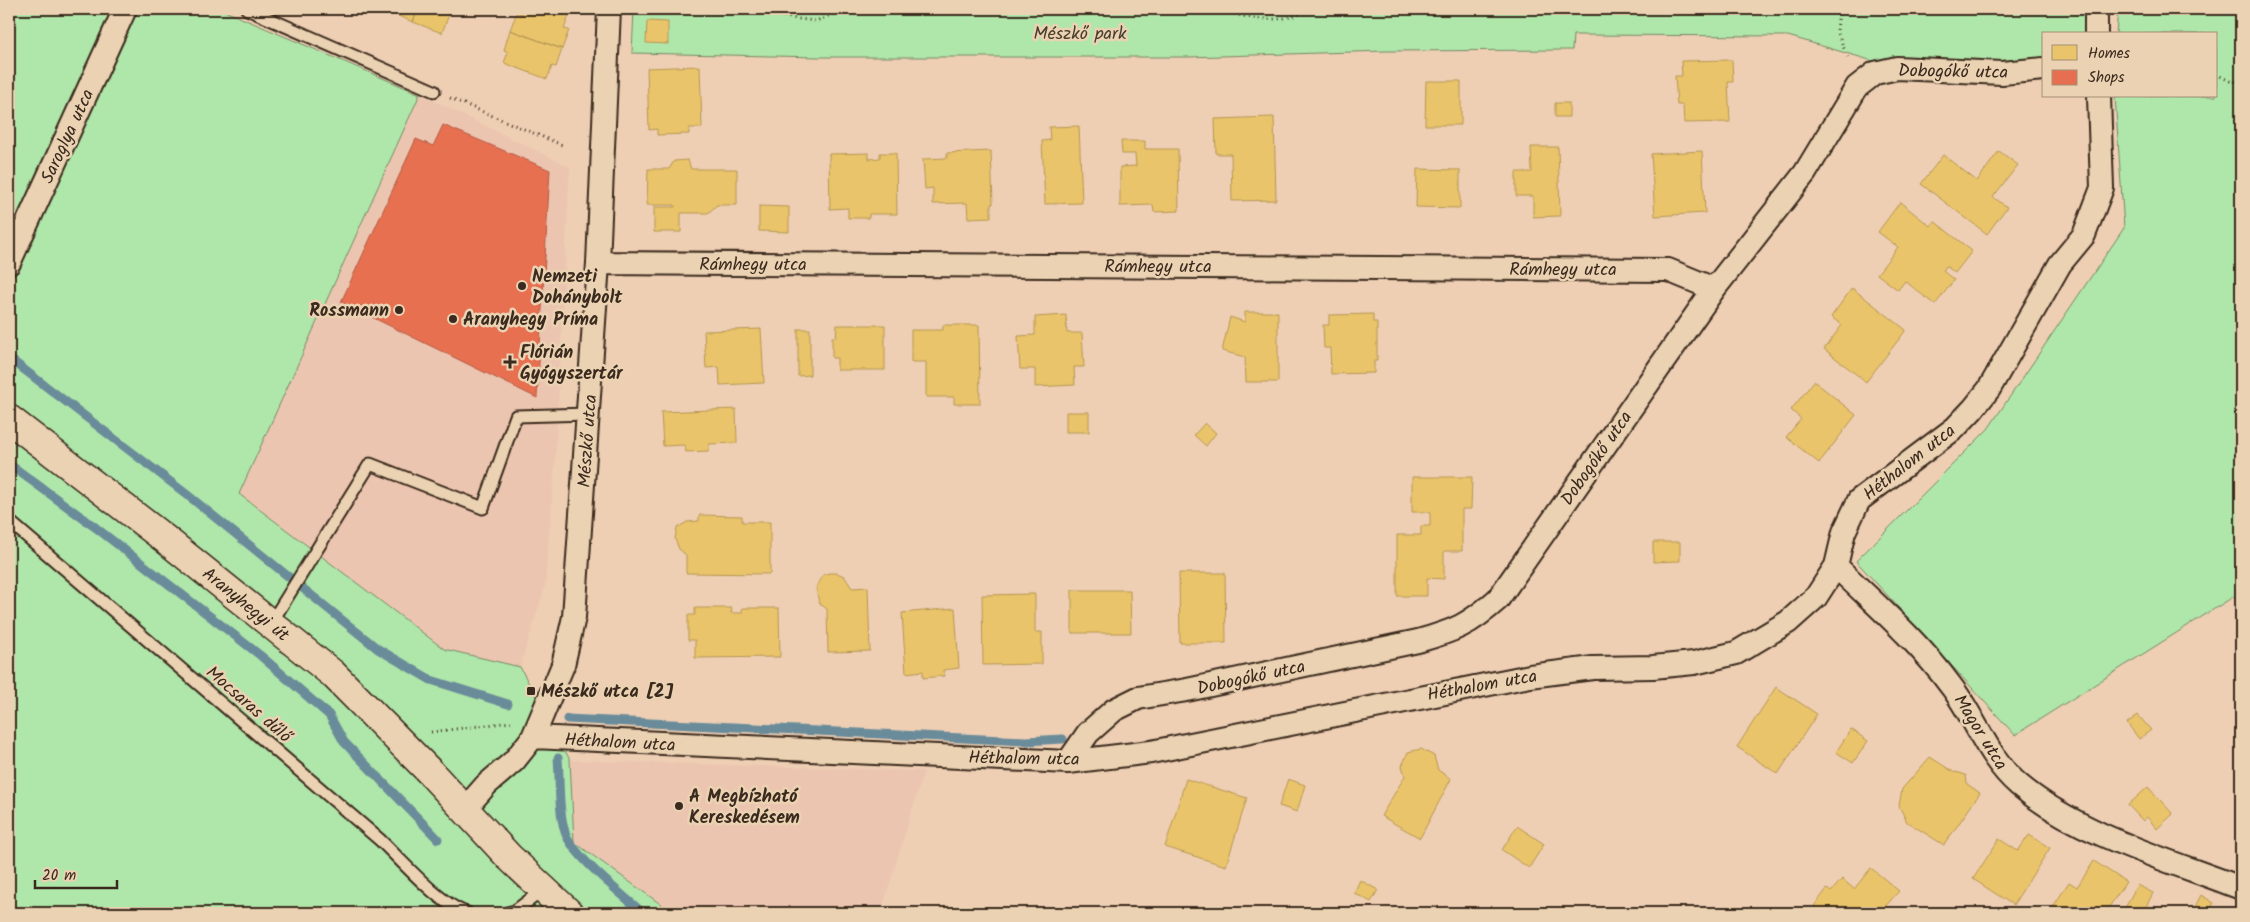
<svg xmlns="http://www.w3.org/2000/svg" width="2250" height="922" viewBox="0 0 2250 922" font-family="Kalam,sans-serif">
<style>
.built{fill:#ecc5b0}
.green{fill:#afe6a9;stroke:#758864}
.homes{fill:#e9c46a;stroke:#b59653}
.shops{fill:#e76f51;stroke:#b35a42}
.lines{fill:none;stroke-linecap:round;stroke-linejoin:round}
.stream{stroke:#6b8c9a;stroke-width:9}
.lane-casing{stroke:#3b2a1e;stroke-width:15}
.street-casing{stroke:#3b2a1e;stroke-width:26}
.secondary-casing{stroke:#3b2a1e;stroke-width:31}
.path{stroke:#3b2a1e;stroke-width:3;stroke-dasharray:1 4;stroke-linecap:butt}
.lane{stroke:#ead2b2;stroke-width:11}
.street{stroke:#ead2b2;stroke-width:22}
.secondary{stroke:#ead2b2;stroke-width:28}
.poi-dot{fill:#3b2a1e;stroke:#ead2b2;stroke-width:2}
.labels{text-anchor:middle;stroke-width:5;stroke-linejoin:round;paint-order:stroke}
.park-label{font-size:18px;fill:#473d2c;stroke:#ead2b2}
.street-label{font-size:18px;fill:#3b2a1e;stroke:#ead2b2}
.poi-label{font-size:18px;font-weight:bold;fill:#3b2a1e;stroke:#ead2b2;text-anchor:start}
</style>
<rect width="100%" height="100%" fill="#eecfb4"/>
<filter id="ink" filterUnits="userSpaceOnUse"><feTurbulence type="fractalNoise" baseFrequency=".02" numOctaves="2"/><feDisplacementMap in="SourceGraphic" scale="10" xChannelSelector="R" yChannelSelector="G"/><feConvolveMatrix kernelMatrix="1 2 1 2 8 2 1 2 1" color-interpolation-filters="sRGB"/></filter>
<g filter="url(#ink)">
<!-- built -->
<path class="built" d="M420 94 570 167 555 465 545 587 520 667 444 649 239 494Z
M570 760 924 771 881 913H673L574 842Z"/>
<!-- green -->
<path class="green" d="M9 9H220L420 94 239 494 444 649 520 667 570 760 574 842 673 913H9Z
M634 9H2096V34H2044V69L1897 68 1788 36 1573 35 1572 50 1386 51 1188 57H819L632 53Z
M2118 9H2241V592L2015 735 1856 561 1988 429 2124 228 2115 96H2216V34H2116Z"/>
<!-- homes -->
<path class="homes" d="M381 9H418L413 22Z
M418 9H451L442 33 413 22Z
M523 9H558L570 13 564 29 569 30 562 49 510 30 517 12 521 14Z
M647 21 668 22V44L646 43Z
M510 30 562 49 556 67 552 66 547 79 504 63 508 52 504 50Z
M1732 60 1733 82H1728L1730 122 1684 123 1683 105H1677L1675 76H1682L1681 61Z
M700 66 702 128H689V134L657 135V129L649 130 647 68Z
M1426 81H1461V125H1425Z
M1555 103H1569V117H1555Z
M1274 117 1276 200 1232 201 1231 154H1216L1215 119Z
M1079 126 1082 203 1045 204 1042 141 1050 140 1049 127Z
M1121 141H1145V149H1178L1179 211 1154 212 1153 205 1120 206V167L1136 166 1135 154H1122Z
M1531 147H1558L1560 216 1533 217V196H1516V172H1532Z
M991 151 993 204H991V217L968 218 967 203 933 204V188L925 189 923 159 947 158V153Z
M1702 151 1705 213 1655 216 1651 154Z
M1999 151 2018 165 1993 197 2007 207 1987 234 1921 184 1943 155 1977 181Z
M869 153V159L880 158V153H896L897 214H869V218H848V208L830 209 829 154Z
M688 160 691 169H737V205H717L708 213H681V232H654V207H675V205H647L648 169H669L674 161Z
M1417 169 1460 170V208L1416 207Z
M1900 202 1930 226 1934 221 1972 251 1955 273 1946 266 1943 271 1954 280 1935 305 1905 281 1898 290 1877 274 1898 247 1878 232Z
M759 206 789 207V232L759 231Z
M1852 288 1906 330 1866 382 1824 349 1842 325 1831 317Z
M1245 312H1278V382H1246L1245 357 1222 351 1230 317 1245 322Z
M1373 314V322H1377V361H1374V373L1331 374 1330 348H1324L1323 325H1329V315Z
M1066 315 1067 333H1082L1084 367H1074L1075 385 1035 387V369H1020L1018 336 1035 335V317Z
M837 325H885V370H837V358H832V337H836Z
M943 325H979L980 404H954V397H926V362H911V330H943Z
M761 329 764 383 720 385 719 367 706 368 704 331Z
M798 329H810V375L798 376Z
M1814 381 1856 415 1819 463 1786 437 1801 419 1791 410Z
M736 409 737 443 709 444V451L686 452 685 445 663 446 661 412Z
M1066 412H1089V432H1066Z
M1205 423 1216 433 1206 446 1194 435Z
M1412 477H1472L1471 509H1462V551H1444V579L1427 578V596H1397V535H1421V526H1430V512H1412Z
M699 515 742 516V522H770V574L686 573V555L679 549 675 539 677 528 687 522 699 521Z
M1653 542H1680V561L1653 562Z
M829 573H837L844 576 852 588 868 587 870 651 828 652 827 609 819 603 816 588 823 575Z
M1179 573H1225L1226 643H1180Z
M1072 590H1130L1131 633H1072Z
M1035 594V632H1042V664L983 665 982 595Z
M695 608H732L731 613H742V608H779L780 657 695 658V640H688V615H695Z
M955 608 959 668 943 670 944 676 923 678V671L906 673 902 613Z
M1776 687 1817 714 1778 774 1737 747Z
M2138 715 2151 730 2139 739 2127 723Z
M1851 729 1868 741 1853 763 1836 752Z
M1421 749 1434 756 1438 770 1451 779 1420 838 1381 816 1405 776 1402 766 1408 752Z
M1930 757 1955 773 1956 772 1966 775 1967 784 1980 793 1944 845 1907 822 1899 806 1902 789Z
M1186 779 1247 798 1226 866 1165 847Z
M1288 779 1305 785 1297 812 1279 806Z
M2148 787 2173 814 2157 829 2147 817 2143 821 2128 805Z
M1517 826 1544 844 1529 868 1502 850Z
M2029 835 2050 848 2013 905 1973 879 1999 839 2018 851Z
M2094 861 2126 882 2105 913H2049L2069 882 2077 887Z
M1871 868 1899 891 1883 909 1888 913H1818L1820 911 1814 906 1827 889 1831 892 1842 879 1854 889Z
M1360 880 1378 890 1371 902 1354 893Z
M2137 885 2153 893 2143 913H2126L2123 912Z
M2201 895 2214 903 2208 913H2192Z"/>
<!-- shops -->
<path class="shops" d="M443 125 550 170 537 398 341 302 416 139 433 146Z"/>
<g class="lines">
<!-- stream -->
<path class="stream" d="M9 358 185 493 378 649 431 680 508 704
M9 464 95 527 261 656 329 715 344 742 438 839
M567 719 1026 741 1063 739
M558 758C560 782 558 809 565 832 572 855 624 896 643 913"/>
<!-- lane casing -->
<g class="lane-casing">
<path id="lane" d="M247 9 434 91
M9 521 380 840C401 860 440 905 467 913
M271 623 370 464 483 508 516 416 589 414
M507 913 515 911 543 890"/>
</g>
<!-- street casing -->
<g class="street-casing">
<path id="street" d="M2096 34V9
M9 263 125 9
M598 263 1668 270 1714 289
M1836 566C1876 605 1918 641 1951 686 1976 718 1987 758 2019 785 2077 834 2171 861 2241 888
M533 737 1068 762 1151 752 1530 676 1593 668 1653 667 1694 663 1736 653 1788 622 1816 597 1836 566 1844 532 1859 500 1955 428 1973 409 1989 389 2060 264 2084 235 2102 188 2099 96
M1068 762 1088 733 1114 710 1138 698 1187 690 1418 641C1454 631 1469 625 1498 599L1714 289 1805 173 1857 87 1875 73 1897 68 2002 73 2044 69
M465 809 486 785 514 761 533 737 563 665 574 617 598 263 609 9"/>
</g>
<!-- secondary casing -->
<g class="secondary-casing">
<path id="secondary" d="M9 419 165 539 333 674 429 771 509 857 569 913"/>
</g>
<!-- path -->
<path class="path" d="M760 9 790 18 816 21 845 9
M1220 9C1249 20 1282 25 1310 9
M1839 9 1837 31 1849 61
M2216 74 2230 81 2241 82
M450 98 562 145
M431 732 511 722"/>
<!-- lane -->
<use href="#lane" class="lane"/>
<!-- street -->
<use href="#street" class="street"/>
<!-- secondary -->
<use href="#secondary" class="secondary"/>
</g>
</g>
<!-- markers -->
<g class="poi-dot">
<circle cx="522" cy="286" r="5"/>
<circle cx="399" cy="310" r="5"/>
<circle cx="453" cy="319" r="5"/>
<path d="M507.5 354.5h5v5h5v5h-5v5h-5v-5h-5v-5h5z"/>
<rect x="526" y="686" width="10" height="10" rx="2.5"/>
<circle cx="679" cy="806" r="5"/>
</g>
<g class="labels">
<!-- park labels -->
<g class="park-label">
<text x="1080" y="39">Mészkő park</text>
</g>
<!-- street labels -->
<g class="street-label">
<text transform="translate(1953 71) rotate(1)" y="6">Dobogókő utca</text>
<text transform="translate(67 136) rotate(-65)" y="6">Saroglya utca</text>
<text x="753" y="270">Rámhegy utca</text>
<text x="1158" y="272">Rámhegy utca</text>
<text x="1563" y="275">Rámhegy utca</text>
<text transform="translate(587 441) rotate(-86)" y="6">Mészkő utca</text>
<text transform="translate(1596 458) rotate(-55)" y="6">Dobogókő utca</text>
<text transform="translate(1909 462) rotate(-38)" y="6">Héthalom utca</text>
<text transform="translate(246 604) rotate(39)" y="6">Aranyhegyi út</text>
<text transform="translate(1251 677) rotate(-12)" y="6">Dobogókő utca</text>
<text transform="translate(1482 685) rotate(-10)" y="6">Héthalom utca</text>
<text transform="translate(249 704) rotate(41)" y="6">Mocsaras dűlő</text>
<text transform="translate(1981 732) rotate(58)" y="6">Magor utca</text>
<text transform="translate(620 742) rotate(3)" y="6">Héthalom utca</text>
<text transform="translate(1024 758) rotate(1)" y="6">Héthalom utca</text>
</g>
<!-- poi labels -->
<g class="poi-label">
<text x="532" y="282">Nemzeti<tspan x="532" dy="21">Dohánybolt</tspan></text>
<text x="389" y="316" text-anchor="end">Rossmann</text>
<text x="463" y="325">Aranyhegy Príma</text>
<text x="520" y="358">Flórián<tspan x="520" dy="21">Gyógyszertár</tspan></text>
<text x="541" y="697">Mészkő utca [2]</text>
<text x="689" y="802">A Megbízható<tspan x="689" dy="21">Kereskedésem</tspan></text>
</g>
</g>
<!-- margin -->
<rect width="2250" height="922" fill="none" stroke="#ead2b2" stroke-width="30"/>
<rect x="15" y="15" width="2220" height="892" fill="none" stroke="#3b2a1e" stroke-width="2" filter="url(#ink)"/>
<!-- legend -->
<rect x="2042" y="32" width="175" height="65" fill="#ead2b2" stroke="#a48f77"/>
<rect x="2052" y="45" width="25" height="15" fill="#e9c46a" stroke="#a48f77"/>
<text x="2088" y="58" font-size="15" fill="#3b2a1e">Homes</text>
<rect x="2052" y="70" width="25" height="15" fill="#e76f51" stroke="#a48f77"/>
<text x="2088" y="82" font-size="15" fill="#3b2a1e">Shops</text>
<!-- scale -->
<path d="M35 880v8h82v-8" fill="none" stroke="#3b2a1e" stroke-width="2.5"/>
<text x="42" y="880" font-size="15" fill="#3b2a1e" stroke="#ead2b2" stroke-width="4" paint-order="stroke">20 m</text>
</svg>
